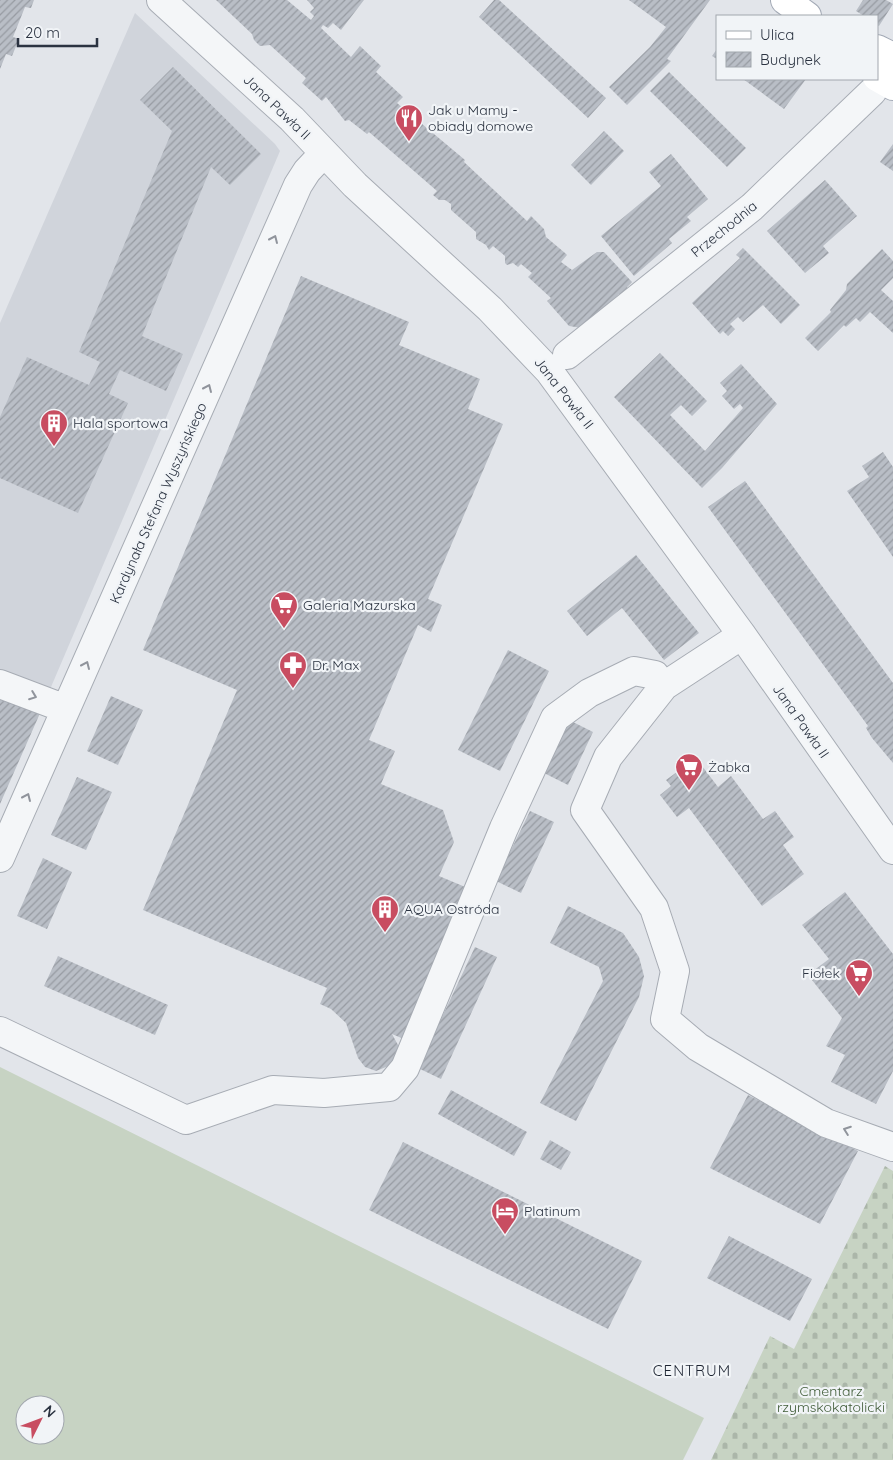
<svg xmlns="http://www.w3.org/2000/svg" width="893" height="1460" viewBox="0 0 893 1460" font-family="Quicksand,sans-serif">
<style>
.built{fill:#d0d4db}
.cemetery{fill:url(#cemetery-stones)}
.pitch{fill:#c7d3c3;fill-rule:evenodd}
.building{fill:url(#building-hatch)}
.lines{fill:none;stroke-linecap:round;stroke-linejoin:round}
.minor-casing{stroke:#a7acb4;stroke-width:30}
.major-casing{stroke:#a2a9b5;stroke-width:30}
.minor{stroke:#f4f6f8;stroke-width:28}
.major{stroke:#fff;stroke-width:28}
.oneway{stroke:#90949c}
.labels{text-anchor:middle;stroke-width:4.5;stroke-linejoin:round;paint-order:stroke}
.street-label{font-size:14px;fill:#2b3341;stroke:#f1f4f7}
.poi-label{font-size:14px;fill:#2b3341;stroke:#f1f4f7;text-anchor:start}
.park-label{font-size:14px;fill:#405c38;stroke:#f1f4f7}
.neighbourhood-label{font-size:15px;letter-spacing:1px;fill:#1d2432;stroke:#f1f4f7}
</style>
<defs>
<pattern id="cemetery-stones" width="16" height="16" patternUnits="userSpaceOnUse" patternTransform="scale(1.25)"><rect width="16" height="16" fill="#c7d3c3"/><path d="M2 7V4a2 2 0 0 1 4 0v3zM10 15v-3a2 2 0 0 1 4 0v3z" fill="#abb6a9"/></pattern>
<pattern id="building-hatch" width="6" height="6" patternUnits="userSpaceOnUse" patternTransform="scale(1.25)"><rect width="6" height="6" fill="#b9bec6"/><path d="M-1 1l2-2M0 6l6-6M5 7l2-2" fill="none" stroke="#979ba2"/></pattern>
</defs>
<rect width="100%" height="100%" fill="#e2e5ea"/>
<!-- built -->
<path class="built" d="M135 13 275 144 280 151 48 694 0 675V323Z"/>
<!-- cemetery -->
<path class="cemetery" d="M885 1166 893 1171V1460H711L770 1336 794 1349Z"/>
<!-- pitch -->
<path class="pitch" d="M0 1067 704 1418 683 1460H0ZM25 1405H55V1435H25Z"/>
<!-- building -->
<path class="building" d="M0 0H34L31 8 25 7 13 37 19 39 12 56 6 54 0 69Z
M216 0H287L311 20 314 16 310 12 314 8 307 0H364L341 30 333 23 328 28 323 25 321 28 351 57 360 46 381 66 376 72 403 97 397 103 465 160 464 162 527 221 531 216 544 229 546 237 565 253 567 255 561 262 572 270 597 252H604L632 282 627 287 628 292 621 295 619 294 582 328 569 326 547 301 551 298 528 277 532 273 521 264 518 267 513 263 507 265 505 263V256L493 246 489 250 486 245 476 239V232L451 210V204L445 200H439L433 195 437 191 369 132 367 134 349 120 345 121 326 97 322 101 302 83 306 78 270 45 260 46 254 40 252 34Z
M494 0H499L606 98 588 118 479 17Z
M629 0H710L667 59 671 61 627 105 609 87 650 47 666 27Z
M863 0H886L893 4 879 26 877 25V16H864L856 11Z
M717 49V59L712 56Z
M173 67 261 154 230 185 211 167 142 336 183 354 166 391 120 370 109 394 128 403 78 513 0 478V417L27 357 89 385 100 362 79 352 172 131 140 100Z
M669 72 746 148 727 167 650 91Z
M743 79H806L784 109Z
M604 131 624 151 591 185 571 165Z
M893 144V171L880 162Z
M671 154 708 199 687 217 691 221 669 239 672 243 634 276 601 236 661 186 649 172Z
M825 180 857 216 823 246 829 253 805 273 767 231Z
M743 248 800 305 781 324 763 305 743 322 738 317 730 324 735 329 728 336 723 331 720 334 692 303 740 258 736 255Z
M882 249 893 261V278L881 290 893 301V333L870 312 860 322 856 318 846 327 844 325 818 351 805 338 831 312 830 310 846 290 847 284Z
M301 276 409 322 399 345 480 379 468 409 503 424 428 599 442 605 431 632 418 625 369 740 395 751 381 784 443 810 454 842 439 876 470 889 406 1040 392 1034 398 1045V1055L391 1065 376 1071 365 1067 358 1058 346 1023 331 1009 320 1004 327 988 143 910 237 690 143 650Z
M660 353 707 401 692 416 681 405 670 415 705 451 743 408 740 404 734 409 722 396 727 391 720 383 741 364 777 404 722 468 702 488 614 397Z
M883 452 893 467V557L847 491 869 477 862 466Z
M745 481 893 683V763L872 738 866 728 868 726 708 507Z
M636 555 699 633 664 660 622 608 587 636 567 611Z
M508 650 549 671 500 771 458 750Z
M111 696 143 710 118 765 87 751Z
M0 697 41 711 0 804Z
M569 720 593 732 568 785 544 773Z
M696 758 718 787 731 776 763 819 775 811 794 837 783 845 804 874 762 906 689 808 677 817 660 795 671 786 666 780Z
M77 777 112 792 86 850 51 835Z
M530 811 554 822 521 893 496 881Z
M43 858 72 872 47 929 17 916Z
M845 892 893 954V1071L876 1104 831 1082 845 1055 826 1046 842 1018 808 975 829 959 802 925Z
M568 906 623 933 639 957 644 976 639 997 576 1121 540 1103 603 981 599 967 550 943Z
M475 947 497 957 441 1079 418 1068Z
M58 956 168 1005 155 1035 44 986Z
M451 1090 527 1132 514 1156 438 1114Z
M748 1095 858 1151 820 1224 710 1168Z
M550 1140 571 1152 561 1170 540 1159Z
M403 1142 642 1261 608 1329 369 1210Z
M729 1236 812 1279 790 1321 707 1278Z"/>
<g class="lines">
<!-- minor casing -->
<g class="minor-casing">
<path id="minor" d="M161 0 292 119 355 185 490 309 549 371 742 635 893 850
M567 355 752 207 872 92
M742 635 664 686 608 757 585 810 654 908 675 971 665 1019 698 1047 826 1123 893 1147
M0 684 66 709
M0 858 298 185 307 171 324 153
M0 1031 186 1120 273 1090 324 1093 389 1087 405 1068 504 828 555 718 589 693 634 671 655 675 664 686"/>
</g>
<!-- major casing -->
<g class="major-casing">
<path id="major" d="M785 0 807 16
M877 49 893 57
M877 77 893 86"/>
</g>
<!-- minor -->
<use href="#minor" class="minor"/>
<!-- major -->
<use href="#major" class="major"/>
</g>
<!-- one-way arrows -->
<defs><path id="oneway-chevron" d="M-2-3.5L2.5 0L-2 3.5" fill="none" stroke-width="1.6" stroke-linecap="round" stroke-linejoin="round" transform="scale(1.25)"/></defs>
<g class="oneway">
<use href="#oneway-chevron" transform="translate(274 239) rotate(-66)"/>
<use href="#oneway-chevron" transform="translate(208 388) rotate(-66)"/>
<use href="#oneway-chevron" transform="translate(86 665) rotate(-66)"/>
<use href="#oneway-chevron" transform="translate(33 696) rotate(21)"/>
<use href="#oneway-chevron" transform="translate(27 797) rotate(-66)"/>
<use href="#oneway-chevron" transform="translate(847 1130) rotate(-160)"/>
</g>
<!-- icons -->
<defs>
<g id="restaurant-pin" transform="scale(1.4375)"><path d="M0 17L-7.5 6A9.5 9.5 0 1 1 7.5 6Z" fill="#c84d61" stroke="#f1f4f7"/><path d="M-5-6h1v4h1v-4h1v4h1v-4h1v5L-1.5 .5V6h-2V.5L-5-1ZM5-6V6H3V1.5H1.5Q1.5-4 5-6Z" fill="#fff"/></g>
<g id="building-pin" transform="scale(1.4375)"><path d="M0 17L-7.5 6A9.5 9.5 0 1 1 7.5 6Z" fill="#c84d61" stroke="#f1f4f7"/><path d="M-4-6H4V6H1V3H-1V6H-4ZM-2.5-4.3h1.7v1.8h-1.7ZM.8-4.3h1.7v1.8H.8ZM-2.5-1h1.7V.8h-1.7ZM.8-1h1.7V.8H.8Z" fill="#fff"/></g>
<g id="supermarket-pin" transform="scale(1.4375)"><path d="M0 17L-7.5 6A9.5 9.5 0 1 1 7.5 6Z" fill="#c84d61" stroke="#f1f4f7"/><path d="M-6-5.5h2.5l.6 2H6L4.5 2H-2.5L-4.4-4H-6ZM-1.5 3.2a1.3 1.3 0 1 0 .1 0ZM3 3.2a1.3 1.3 0 1 0 .1 0Z" fill="#fff"/></g>
<g id="pharmacy-pin" transform="scale(1.4375)"><path d="M0 17L-7.5 6A9.5 9.5 0 1 1 7.5 6Z" fill="#c84d61" stroke="#f1f4f7"/><path d="M-2-6h4v4h4v4h-4v4h-4v-4h-4v-4h4Z" fill="#fff"/></g>
<g id="hotel-pin" transform="scale(1.4375)"><path d="M0 17L-7.5 6A9.5 9.5 0 1 1 7.5 6Z" fill="#c84d61" stroke="#f1f4f7"/><path d="M-6-4.5h1.5V1H6V5H4.5V3h-9V5H-6ZM-4 0a1.8 1.8 0 1 1 3.6 0ZM.5 0V-2.5h3Q6-2.5 6 0Z" fill="#fff"/></g>
</defs>
<g fill-rule="evenodd">
<use href="#restaurant-pin" x="409" y="118"/>
<use href="#building-pin" x="54" y="423"/>
<use href="#supermarket-pin" x="284" y="605"/>
<use href="#pharmacy-pin" x="293" y="665"/>
<use href="#supermarket-pin" x="689" y="767"/>
<use href="#building-pin" x="385" y="909"/>
<use href="#supermarket-pin" x="859" y="973"/>
<use href="#hotel-pin" x="505" y="1211"/>
</g>
<g class="labels">
<!-- street labels -->
<g class="street-label">
<text transform="translate(277 107) rotate(44)" y="5">Jana Pawła II</text>
<text transform="translate(724 229) rotate(-39)" y="5">Przechodnia</text>
<text transform="translate(564 393) rotate(52)" y="5">Jana Pawła II</text>
<text transform="translate(158 503) rotate(-66)" y="5">Kardynała Stefana Wyszyńskiego</text>
<text transform="translate(801 721) rotate(55)" y="5">Jana Pawła II</text>
</g>
<!-- poi labels -->
<g class="poi-label">
<text x="428" y="115">Jak u Mamy -<tspan x="428" dy="16">obiady domowe</tspan></text>
<text x="73" y="428">Hala sportowa</text>
<text x="303" y="610">Galeria Mazurska</text>
<text x="312" y="670">Dr. Max</text>
<text x="708" y="772">Żabka</text>
<text x="404" y="914">AQUA Ostróda</text>
<text x="840" y="978" text-anchor="end">Fiołek</text>
<text x="524" y="1216">Platinum</text>
</g>
<!-- park labels -->
<g class="park-label">
<text x="831" y="1396">Cmentarz<tspan x="831" dy="16">rzymskokatolicki</tspan></text>
</g>
<!-- neighbourhood labels -->
<g class="neighbourhood-label">
<text x="692" y="1376">CENTRUM</text>
</g>
</g>
<!-- legend -->
<rect x="716" y="15" width="162" height="65" fill="#f1f4f7" stroke="#a2a7ae"/>
<rect x="726" y="31" width="25" height="8" fill="#ffffff" stroke="#a2a7ae"/>
<text x="760" y="40" font-size="15" fill="#2b3341">Ulica</text>
<rect x="726" y="52" width="25" height="15" fill="url(#building-hatch)" stroke="#a2a7ae"/>
<text x="760" y="65" font-size="15" fill="#2b3341">Budynek</text>
<!-- north arrow -->
<g transform="translate(40 1420) rotate(48)"><circle r="24" fill="#f1f4f7" stroke="#a2a7ae"/>
<path d="M0-4L9 19L0 12L-9 19Z" fill="#c84d61"/>
<text y="-8" font-size="14" font-weight="bold" text-anchor="middle" fill="#2b3341">N</text>
</g>
<!-- scale -->
<path d="M18 38v8h79v-8" fill="none" stroke="#2b3341" stroke-width="2.5"/>
<text x="25" y="38" font-size="15" fill="#2b3341" stroke="#f1f4f7" stroke-width="4" paint-order="stroke">20 m</text>
</svg>
